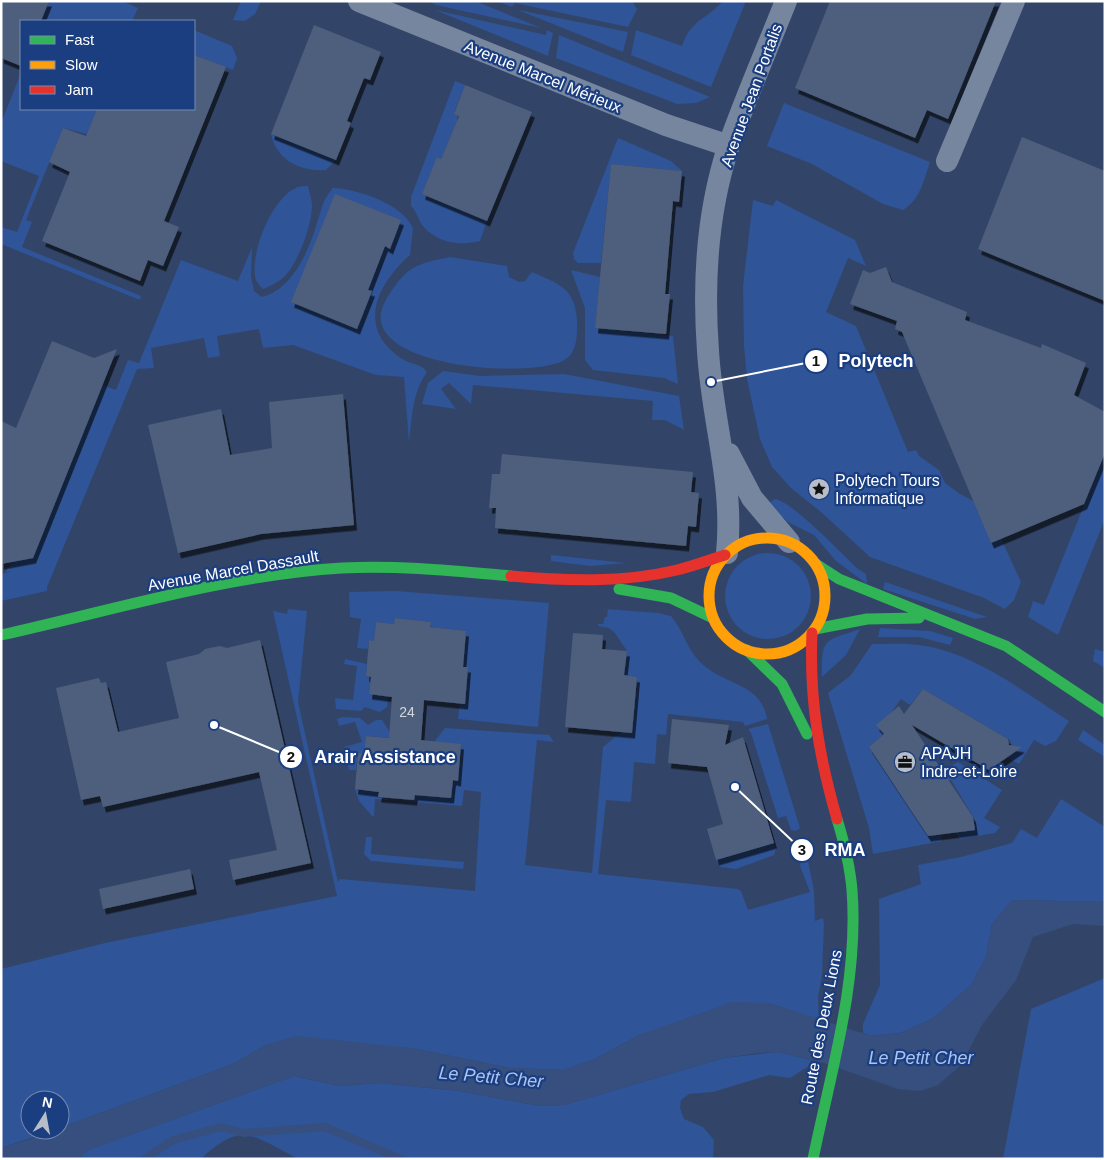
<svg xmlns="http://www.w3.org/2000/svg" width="1106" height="1160" viewBox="0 0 1106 1160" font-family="Arial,sans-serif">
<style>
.green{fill:#2f5497}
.water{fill:#364f7f}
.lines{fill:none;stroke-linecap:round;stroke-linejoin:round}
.stream{stroke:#364f7f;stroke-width:8}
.building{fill:#4e5e7b;filter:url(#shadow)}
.street{stroke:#77869f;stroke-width:22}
.fast{stroke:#30b455;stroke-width:11}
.slow{stroke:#ff9f0a;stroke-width:11}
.jam{stroke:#e5322d;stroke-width:11}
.labels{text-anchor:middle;stroke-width:4.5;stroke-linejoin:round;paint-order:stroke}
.number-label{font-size:14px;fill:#d3d7de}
.street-label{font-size:16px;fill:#fff;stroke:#1b3e80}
.poi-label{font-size:16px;fill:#fff;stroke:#1b3e80;text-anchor:start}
.water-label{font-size:18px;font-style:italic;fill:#aac4f1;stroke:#1b3e80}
.leader{fill:none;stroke:#fff;stroke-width:2}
.callout-dot{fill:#fff;stroke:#1b3e80;stroke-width:2}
.mark-label{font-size:15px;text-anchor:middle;font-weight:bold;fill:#111}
.callout-label{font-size:18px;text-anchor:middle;font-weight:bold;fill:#fff;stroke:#1b3e80;stroke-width:4.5;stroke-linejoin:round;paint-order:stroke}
</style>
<defs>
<filter id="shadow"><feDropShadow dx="3" dy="5.5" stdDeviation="0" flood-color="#0009"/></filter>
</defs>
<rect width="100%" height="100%" fill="#324569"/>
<!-- green -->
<path class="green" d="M49 1H122L138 8 132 21H41Z
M241 1H261L255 14 245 21 233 20Z
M429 1H475L541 28 436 5Z
M497 1H632L637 9 628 27 515 3 512 7Z
M723 1H746L711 87 631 55 636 30 682 46C692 18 705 21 723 1Z
M435 10 546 35 547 30 553 33 548 56Z
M518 10 628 32 623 52Z
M194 30 232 46 237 58 233 70 194 55Z
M559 35 710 97 696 103 677 104 556 58Z
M21 73V109H97L87 134 63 128 26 220 32 222 22 247 141 296 140 300 1 244V227L17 232 39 176 1 161V118H3Z
M455 81 465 85 454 113 459 116 441 159 438 157 422 194 487 221 480 241C460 246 437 243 423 226 418 220 417 212 411 206V197Z
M784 103 930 162C924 180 920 200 903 210L883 204 812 164 767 146Z
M271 134 336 160 326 170C301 172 276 160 271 134Z
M618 138 671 161 682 171 611 164 601 263H578L574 259 573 253Z
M308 186C309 192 312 199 312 205 312 225 299 260 286 275 279 282 271 286 263 289 260 286 255 281 255 276 251 251 272 198 296 188 299 186 305 186 308 186Z
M333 188C357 189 404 204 413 229L410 255C375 286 356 330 404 360 413 365 420 363 427 372 412 393 412 418 409 443L404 377 376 375 293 345 263 348 259 329 217 336 220 356 208 358 204 338 151 348 154 368 137 369 47 587V591L1 601V574L12 571 5 572 13 562 33 557 102 385 116 390 128 360 139 363 181 260 238 281 252 247 251 276 254 291 262 297C291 290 308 253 316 226 322 210 321 202 333 188Z
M753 200 773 206 776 200 855 240 866 266 848 258 826 312 856 326 908 452 916 450 919 456 939 470 945 483 960 494 987 508 1021 582 1014 600 1005 609 984 598 870 557 821 512 791 488 772 467 760 439 747 379 744 346 743 286Z
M450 257 507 266 509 277 519 282 525 281 532 272C559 284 575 288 577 320 577 333 578 351 566 359 534 381 344 367 387 298 406 267 415 264 450 257Z
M571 270 600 277 595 328 673 336 678 384 664 378 593 370 585 360V308Z
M443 371 480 376 564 374 679 396 684 430 665 420H652L653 401 473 385 471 404 449 383 441 389 456 409 422 404 428 383Z
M1105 453V519L1058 635 1028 617 1033 601 1044 605Z
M775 499C793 502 842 554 858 569L866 574 867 584 836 561 814 535 788 522 767 504Z
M725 596a43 43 0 1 1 86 0a43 43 0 1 1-86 0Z
M551 555 626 563 590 566 551 561Z
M885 582 987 617 975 619 883 589Z
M396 591 549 603 538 727 458 719 460 703H465L468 668 463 667 466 631 430 627 431 622 395 618 394 624 376 622 374 641 369 640 368 649 357 648 361 619 350 617 349 592Z
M288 609 307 611 298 702 338 882 340 879 475 891 481 792 464 790 462 806 403 801 414 800 415 795 451 798 453 780H458L461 745 434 742 445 728 549 735 554 742 537 740 525 865 592 873 603 747 621 732 632 733 637 677 624 675 627 651 615 633 609 628 598 626V624H603L605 617H607L608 610 605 609 659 613 671 616C683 630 687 649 700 662 724 686 761 682 767 719L745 726 743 722 668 714 666 735 657 734 655 764 634 762 631 802 606 800 598 874 738 889 741 891 748 910 810 892 800 866 802 856 806 851 814 891 815 921 823 918 824 925 822 976 818 997 819 1020 769 1003 639 1035 595 1059 564 1070 510 1068 411 1048 268 1044 233 1064 60 1128V1100H30V1130H55L1 1148V969L105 943 337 896 273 611 287 614Z
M880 628 930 631 953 638 950 645 919 637H878Z
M860 629 846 655 822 677C822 637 823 642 860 629Z
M872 644C888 644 904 643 919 645 974 652 1024 692 1069 721L1056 741 1045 746 1034 740 1019 764 1008 758 1013 749 1010 740 923 689 910 705 901 699 891 713 877 726 884 734 869 747 929 837 939 831 942 841 873 854 869 828 828 693 851 675Z
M1095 649 1105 652V668L1093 661Z
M345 659 367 664 366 676 371 677 369 694 388 696 387 707 380 712 365 707 361 711 336 709 335 698 353 700 357 666 344 664Z
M342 717 360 718 368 725 376 720H382L389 731H394V738L366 736 364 754 358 753 356 770H349L344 747 362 742 355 722 339 726 337 719Z
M768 724 800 828 796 831 791 830 786 816 778 818 751 733 748 729Z
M1083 730 1105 745V757L1078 740Z
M958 762 1002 790 984 818 1000 827 995 833 960 839 956 832 973 829 974 818 951 780 941 785 930 769 938 764 944 771Z
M355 789 379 791 378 797 392 800 375 799 374 816H372L359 801Z
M1061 799 1105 827V902L1012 900 992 924 986 957 971 985 932 1019 900 1033 871 1036 863 1033V1024L880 985 879 899 921 884 918 865 961 857 1012 843 1021 829 1037 838Z
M366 837H372L371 854 464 862 463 869 371 861 364 854Z
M774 843 776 849 774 855 736 869 720 867 716 860Z
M1105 978V1159H1003L1031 1009Z
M778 1052 811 1060 809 1066 790 1078 769 1075 713 1092 689 1094 681 1100 680 1108 684 1119 703 1127 714 1140 713 1159H299C253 1137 243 1119 201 1159H81L85 1151 294 1076 340 1086 379 1083 460 1091 540 1106 564 1105 724 1058Z"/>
<!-- water -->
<path class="water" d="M1012 900 1105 902V926L1073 924 1033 937 1016 980 982 1025 961 1065 938 1085 920 1091 898 1089 824 1063 778 1052 758 1053 724 1058 564 1105 540 1106 460 1091 379 1083 340 1086 294 1076 86 1151 81 1159H1V1148L60 1130V1128L233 1064 268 1044 297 1036 411 1048 510 1068 564 1070 595 1059 639 1035 732 1002 769 1003 871 1036 900 1033 932 1019 971 985 986 957 992 924Z"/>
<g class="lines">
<!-- stream -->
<path class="stream" d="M144 1159 173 1140 221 1127 244 1133 325 1127 401 1159"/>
</g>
<!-- building -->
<path class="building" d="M1 1H49L41 21H21V66L1 58Z
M830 1H996L948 119 927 110 915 138 795 88Z
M314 25 381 52 370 80 364 78 347 121 351 123 336 160 271 134Z
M194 55 226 67 164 221 179 227 163 266 148 260 140 281 42 241 70 172 49 162 63 128 86 136 97 109H194Z
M465 85 532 112 487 221 422 194 437 157 441 159 459 116 454 114Z
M1022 137 1105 171V301L978 249Z
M611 164 682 171 679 202 673 201 665 294H670L666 334 595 328Z
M335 194 401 220 390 249 385 246 368 290 372 291 357 329 291 302Z
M886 267 892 282 967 312 965 320 1041 348 1042 344 1086 363 1074 395 1105 412V453L1084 504 991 543 902 332 895 329 897 321 850 304 863 270 870 273Z
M52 341 94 358 117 349 33 558 1 564V421L16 428Z
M343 394 354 525 261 534 178 553 148 425 221 409 230 455 272 448 269 402Z
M502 454 693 472 691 492 699 493 696 527 688 526 686 546 495 528 496 508H489L492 474H500Z
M395 618 431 622 430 627 466 631 463 667H468L465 704 424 700 421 740 461 744 458 781 453 780 451 798 415 795 414 800 378 797 379 792 355 789 358 753 364 754 366 736 389 738 392 697 369 694 371 677 366 676 369 640 374 641 376 622 394 624Z
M573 633 603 635 602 649 627 651 624 675 637 677 632 733 565 727Z
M260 640 311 863 233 880 229 860 277 850 259 772 103 807 100 796 81 800 56 688 99 678 101 683 106 682 118 732 179 718 166 662 199 654 205 649 220 646 227 648Z
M923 689 1008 739 1009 745 1022 747 989 770 912 725 973 817 975 830 928 836 869 747 884 734 876 725 899 706 904 714Z
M672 719 729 725 725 745 743 737 774 843 716 860 707 829 723 824 707 767 668 763Z
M190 869 194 889 103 909 99 889Z"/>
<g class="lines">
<!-- street -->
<path class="street" d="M359 1 666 125 729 146
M947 161 1014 1
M729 454 752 498 789 542
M727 553C734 482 712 421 708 351 703 283 707 211 729 145 746 97 767 49 786 1"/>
<!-- fast -->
<path class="fast" d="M816 564 839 579 1006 646 1105 712
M619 589 671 598 713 618
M815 629 867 619 919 618
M1 635C114 610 226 575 342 568 398 565 455 571 511 576
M747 650 782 684 807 734
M813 1159C831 1071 859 981 852 890 850 866 844 842 837 819"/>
<!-- slow -->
<path class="slow" d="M709 596a58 58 0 1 1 116 0a58 58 0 1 1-116 0Z"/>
<!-- jam -->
<path class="jam" d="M511 576C566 581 623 583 677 570 693 566 709 560 725 555
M812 633C809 698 819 757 837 819"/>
</g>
<!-- icons -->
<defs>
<g id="sight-disc" transform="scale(1.125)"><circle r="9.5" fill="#b7beca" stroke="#1b3e80"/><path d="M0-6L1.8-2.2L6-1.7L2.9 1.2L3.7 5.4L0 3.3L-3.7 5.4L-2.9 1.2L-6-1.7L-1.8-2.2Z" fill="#111"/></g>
<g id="office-disc" transform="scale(1.125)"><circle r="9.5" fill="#b7beca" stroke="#1b3e80"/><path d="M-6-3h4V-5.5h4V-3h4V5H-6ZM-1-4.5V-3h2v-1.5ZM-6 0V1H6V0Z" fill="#111"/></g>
</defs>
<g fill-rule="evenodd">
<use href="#sight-disc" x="819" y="489"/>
<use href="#office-disc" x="905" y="762"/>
</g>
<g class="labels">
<!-- number labels -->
<g class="number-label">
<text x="407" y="717">24</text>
</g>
<!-- street labels -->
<g class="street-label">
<text transform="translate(543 76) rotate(22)" y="6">Avenue Marcel Mérieux</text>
<text transform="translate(751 95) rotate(-70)" y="6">Avenue Jean Portalis</text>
<text transform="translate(233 570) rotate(-10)" y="6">Avenue Marcel Dassault</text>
<text transform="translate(821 1027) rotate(-79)" y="6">Route des Deux Lions</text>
</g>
<!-- poi labels -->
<g class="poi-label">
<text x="835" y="486">Polytech Tours<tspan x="835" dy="18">Informatique</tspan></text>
<text x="921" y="759">APAJH<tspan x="921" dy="18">Indre-et-Loire</tspan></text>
</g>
<!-- water labels -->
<g class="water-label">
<text x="921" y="1064">Le Petit Cher</text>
<text transform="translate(491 1077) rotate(5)" y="6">Le Petit Cher</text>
</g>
</g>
<!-- callouts -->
<path class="leader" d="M711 382L816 361M214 725L291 757M735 787L802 850"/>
<g class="callout-dot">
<circle cx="711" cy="382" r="5"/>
<circle cx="214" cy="725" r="5"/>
<circle cx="735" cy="787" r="5"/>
<circle cx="816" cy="361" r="12"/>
<circle cx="291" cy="757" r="12"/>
<circle cx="802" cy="850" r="12"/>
</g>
<g class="mark-label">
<text x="816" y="366">1</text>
<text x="291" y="762">2</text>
<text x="802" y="855">3</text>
</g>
<g class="callout-label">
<text x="876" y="367">Polytech</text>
<text x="385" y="763">Arair Assistance</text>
<text x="845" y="856">RMA</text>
</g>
<!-- border -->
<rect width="1106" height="1160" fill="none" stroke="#ffffff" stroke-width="5"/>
<!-- legend -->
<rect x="20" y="20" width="175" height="90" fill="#1b3e80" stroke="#768bb3"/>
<rect x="30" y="36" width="25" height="8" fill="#30b455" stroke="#768bb3"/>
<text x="65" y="45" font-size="15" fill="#ffffff">Fast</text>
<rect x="30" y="61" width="25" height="8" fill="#ff9f0a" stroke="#768bb3"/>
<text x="65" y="70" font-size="15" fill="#ffffff">Slow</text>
<rect x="30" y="86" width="25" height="8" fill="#e5322d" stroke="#768bb3"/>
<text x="65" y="95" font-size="15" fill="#ffffff">Jam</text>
<!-- north arrow -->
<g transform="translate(45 1115) rotate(11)"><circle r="24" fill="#1b3e80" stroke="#768bb3"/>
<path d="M0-4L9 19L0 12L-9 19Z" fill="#b7beca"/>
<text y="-8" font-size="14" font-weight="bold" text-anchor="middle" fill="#ffffff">N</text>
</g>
</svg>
